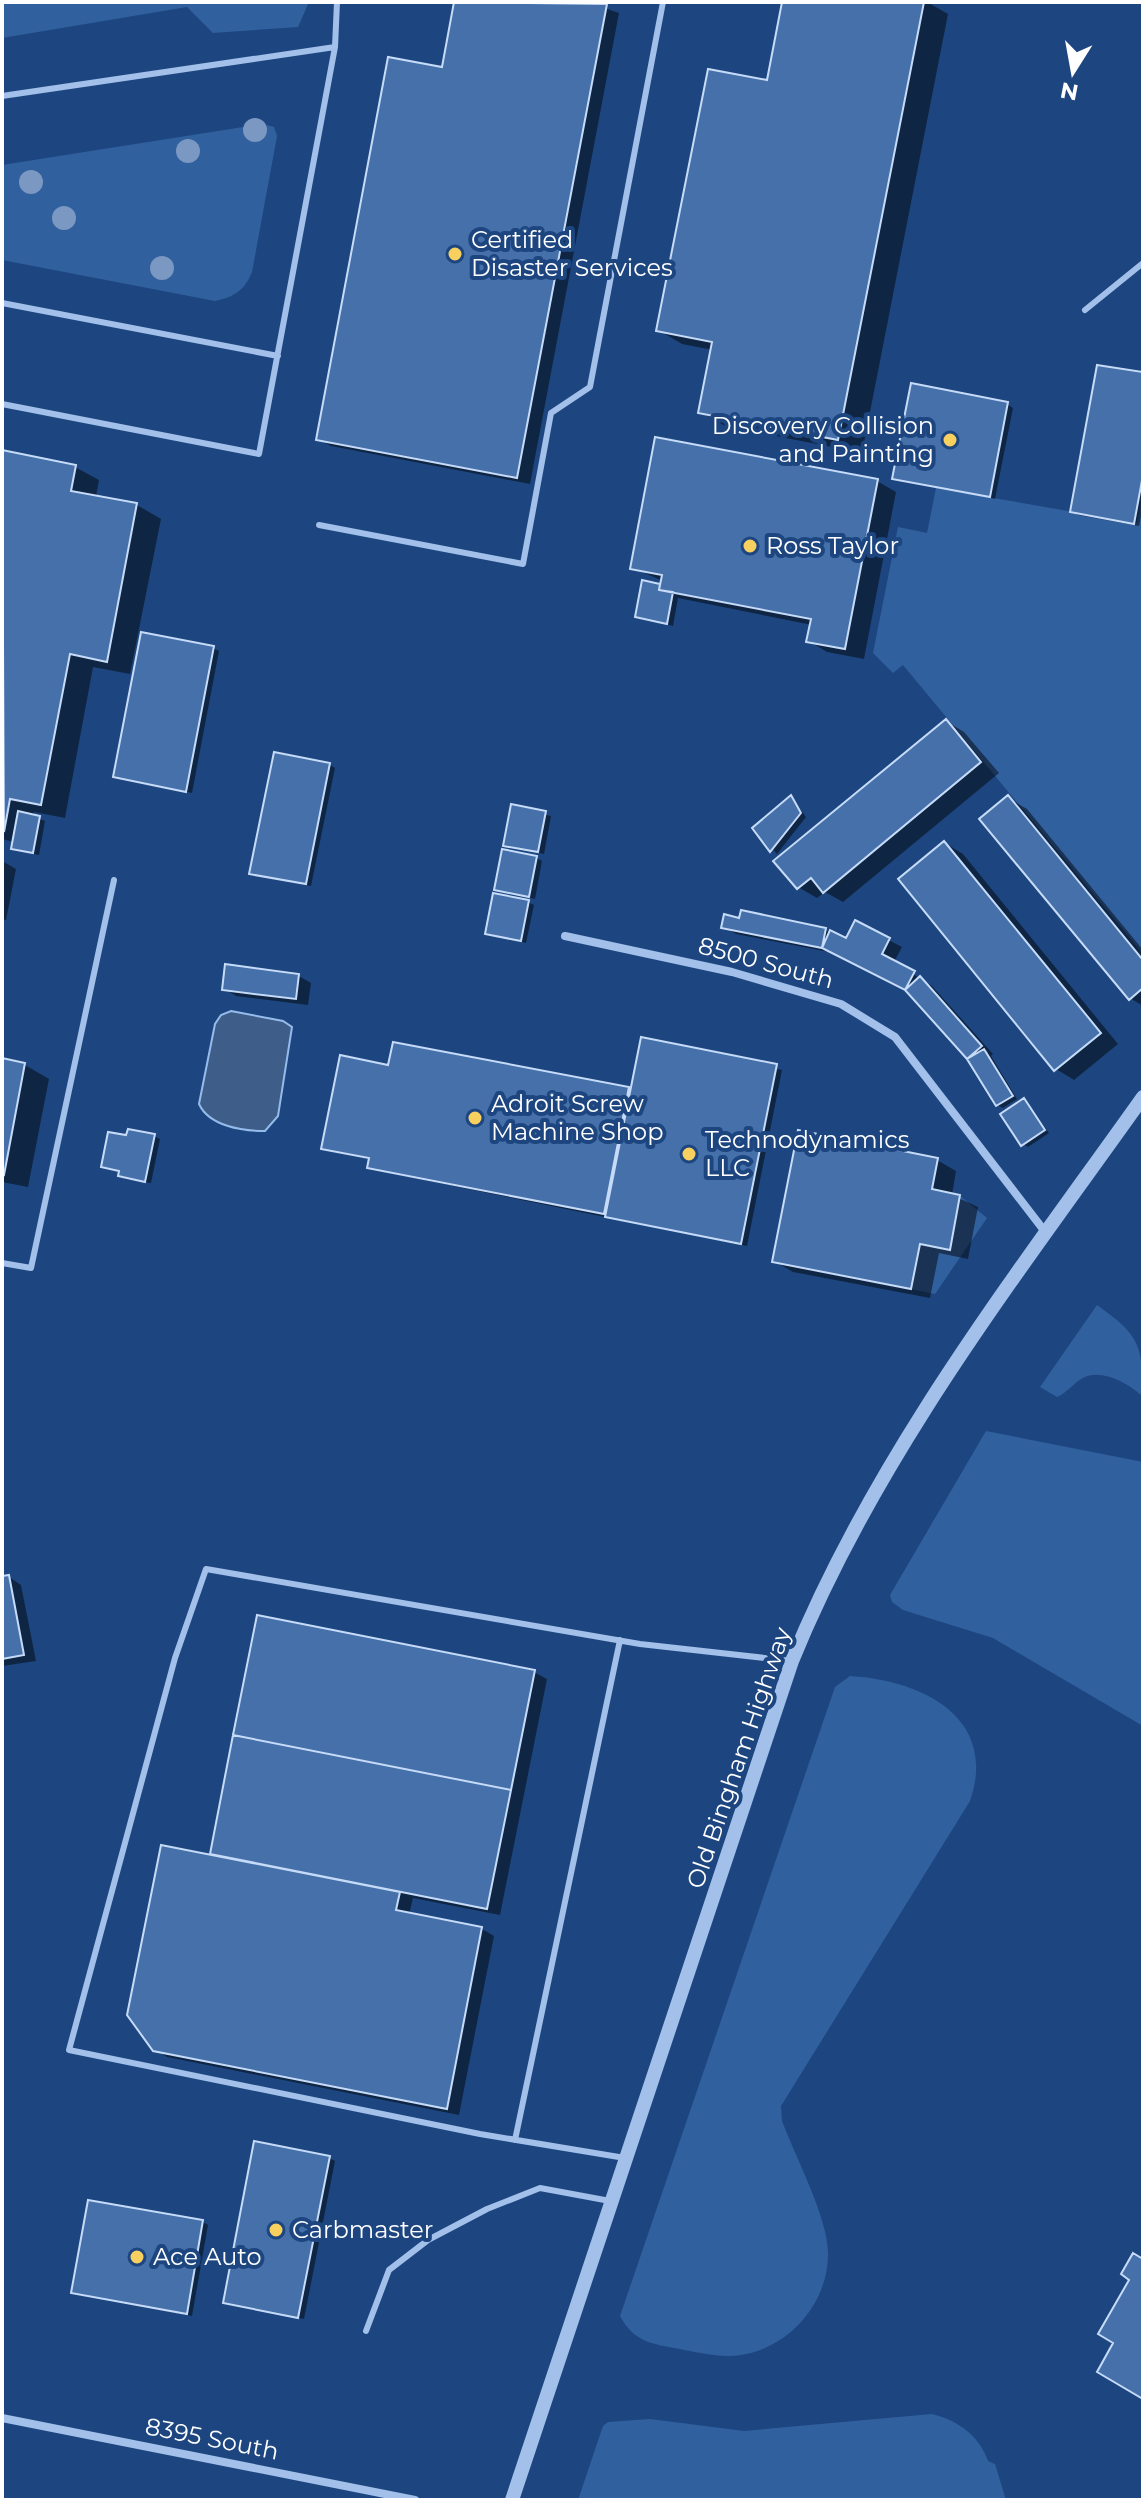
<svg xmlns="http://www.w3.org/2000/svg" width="1145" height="2502" viewBox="0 0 1145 2502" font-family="Montserrat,sans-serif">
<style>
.green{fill:#31609f}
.water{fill:#3e5d88;stroke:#95bbeb;stroke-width:2}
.shadow{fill:#0007}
.building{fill:#4570aa;stroke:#c6dbf7;stroke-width:2}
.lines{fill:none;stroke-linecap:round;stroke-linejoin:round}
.service{stroke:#a2c0e9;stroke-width:6}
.minor{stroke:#a2c0e9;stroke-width:8}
.tertiary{stroke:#a2c0e9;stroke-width:14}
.tree{fill:#7a98c1}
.poi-dot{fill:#f8d060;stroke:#1d4680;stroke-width:3}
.labels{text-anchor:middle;stroke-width:8;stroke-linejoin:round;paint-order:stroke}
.poi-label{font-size:24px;fill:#fff;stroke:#1d4680;text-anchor:start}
.street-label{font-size:24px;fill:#fff;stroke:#1d4680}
</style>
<rect width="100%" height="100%" fill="#1d4680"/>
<!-- green -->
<path class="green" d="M2 2H309L298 27 213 33 187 7 2 38Z
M263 124 274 127 277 136 252 272C245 290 234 297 215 301L2 260V165Z
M936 488 1137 523 1143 493V954L903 665 893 673 873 653 898 527 927 533Z
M960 1196 987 1218 935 1294 911 1289 920 1244 950 1249Z
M1097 1305C1139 1335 1143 1344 1143 1397 1130 1384 1101 1368 1083 1378 1073 1383 1067 1393 1057 1397L1040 1387Z
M986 1431 1143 1462V1726L993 1638 903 1610 892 1602 890 1595Z
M850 1676C921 1680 999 1717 970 1801L781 2106 782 2121C795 2156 828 2218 828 2253 829 2300 792 2345 746 2354 726 2359 700 2353 680 2349 652 2344 634 2342 620 2316L835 1687Z
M932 2414C957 2420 979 2435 988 2461L995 2464 1006 2500H578L603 2426 608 2422 650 2419 744 2431Z"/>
<!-- water -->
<path class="water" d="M231 1011 283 1021 292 1027 278 1116 265 1131C242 1131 209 1126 199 1104L215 1024 221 1015Z"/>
<!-- shadow -->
<path class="shadow" d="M456 2H587L619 13 530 484 331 446 318 439 443 70Z
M784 2H927L948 14 862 453 725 426 701 412 713 350 682 344 658 330 768 83Z
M1143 374V507L1139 526 1078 515 1073 511Z
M1007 404 1013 408 995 499 895 477Z
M2 452 75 467 99 480 96 497 137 505 161 519 130 674 93 667 65 818 34 812 33 816 45 821 39 855 19 851 13 848 14 842 2 839Z
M877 481 896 492 864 659 827 652 809 641 812 625 678 598 673 626 637 616 643 583 662 586 663 581 633 568Z
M213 648 219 651 192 793 115 776Z
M946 721 964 732 999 773 843 902 825 892 817 898 798 887Z
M330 765 335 768 311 886 252 873Z
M792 798 806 817 777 854 755 829Z
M1008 798 1027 809 1143 950V1006L1130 998Z
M513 807 551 816 544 854 505 845Z
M945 843 963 854 1118 1044 1074 1080 1056 1069Z
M537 858 542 861 535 899 496 889Z
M2 861 16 869 6 920 2 919Z
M528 902 534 905 526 943 488 933Z
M856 923 902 947 894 962 932 986 993 1054 991 1056 1017 1099 1003 1108 997 1105 968 1058 908 990 834 953 736 934 724 927 825 930 847 940Z
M299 976 311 983 308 1005 236 996 224 988Z
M643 1040 782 1070 747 1246 375 1170 369 1167 370 1159 323 1148 389 1068 632 1092Z
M2 1060 25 1065 49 1079 28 1187 2 1182Z
M1024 1100 1049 1133 1028 1147 1023 1144Z
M154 1136 160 1139 151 1183 126 1179 121 1172 103 1166 128 1138Z
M937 1160 956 1171 952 1195 978 1207 968 1259 939 1253 930 1298 793 1272 774 1261Z
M9 1577 21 1585 36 1661 2 1666V1578Z
M259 1617 534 1672 547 1679 500 1915 413 1898 409 1915 482 1929 494 1936 459 2115 167 2057 154 2049 211 1856Z
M329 2158 335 2161 304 2319 225 2302Z
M203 2222 208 2225 192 2316 73 2292Z"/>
<!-- building -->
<path class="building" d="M454 2 607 4 517 478 316 440 388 57 442 67Z
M782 2H924L838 440 698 413 712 342 656 331 708 69 767 80Z
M1097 365 1143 372V475L1134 524 1070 512Z
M911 383 1008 402 990 497 892 479Z
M655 437 878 479 845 649 806 642 811 619 659 590 662 575 630 569Z
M2 450 76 465 71 491 137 503 107 662 70 654 41 805 10 799 4 832Z
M642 580 660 584 659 590 673 592 667 624 635 617Z
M141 632 214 646 186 792 113 777Z
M946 719 981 762 823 893 811 878 797 889 773 861Z
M274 752 330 763 306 884 249 874Z
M791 795 801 813 770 852 752 828Z
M1008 795 1143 960V988L1129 1000 979 819Z
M511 804 546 811 538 852 503 846Z
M18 811 40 816 33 853 11 849Z
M944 841 1101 1033 1054 1071 898 879Z
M502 849 537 856 529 897 494 890Z
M493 893 529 900 521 941 485 934Z
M741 910 826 928 822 948 721 928 724 914 739 918Z
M855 920 890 938 882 954 915 971 905 990 822 948 830 930 846 938Z
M225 964 299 974 296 999 222 990Z
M920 976 982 1046 967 1059 905 990Z
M641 1037 777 1064 741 1244 605 1217Z
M393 1042 629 1087 604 1214 367 1168 369 1158 321 1149 340 1055 388 1065Z
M984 1049 1013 1096 996 1106 967 1059Z
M2 1058 25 1063 4 1175 2 1174Z
M1024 1098 1045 1130 1021 1146 1000 1114Z
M128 1129 155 1134 145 1182 118 1176 119 1171 101 1167 108 1132 126 1135Z
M798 1130 938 1158 932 1189 960 1195 950 1250 920 1244 911 1289 772 1262Z
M9 1575 24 1655 2 1659V1576Z
M257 1615 535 1670 511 1790 233 1735Z
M233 1735 511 1790 487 1909 210 1854Z
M161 1845 400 1892 396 1910 482 1927 447 2109 153 2051 127 2015Z
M254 2141 330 2156 298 2318 223 2303Z
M88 2200 203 2220 187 2314 71 2293Z
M1133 2253 1143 2259V2399L1097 2372 1113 2343 1098 2334 1129 2280 1121 2274Z"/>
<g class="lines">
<!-- service -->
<path class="service" d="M2 96 335 47
M2 303 278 356
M1085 310 1143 263
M2 404 259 454 335 47 337 2
M319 525 523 564 551 413 590 387 663 2
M2 1263 31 1268 114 880
M515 2140 620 1640
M625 2158 480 2134 69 2050 175 1658 206 1569 640 1644 792 1661
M366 2331 389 2270 428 2240 487 2209 540 2188 610 2201"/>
<!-- minor -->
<path class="minor" d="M565 936 732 972 841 1004 895 1037 1046 1233
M2 2418 415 2500"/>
<!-- tertiary -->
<path class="tertiary" d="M512 2500 792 1661C876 1455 1015 1277 1143 1097"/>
</g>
<!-- trees -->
<g class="tree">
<circle cx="255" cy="130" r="12"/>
<circle cx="188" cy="151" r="12"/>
<circle cx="31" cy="182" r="12"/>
<circle cx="64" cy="218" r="12"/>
<circle cx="162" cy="268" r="12"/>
</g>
<!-- markers -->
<g class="poi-dot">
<circle cx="455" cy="254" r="8"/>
<circle cx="950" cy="440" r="8"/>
<circle cx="750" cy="546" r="8"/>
<circle cx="475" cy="1118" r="8"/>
<circle cx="689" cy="1154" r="8"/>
<circle cx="276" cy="2230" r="8"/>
<circle cx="137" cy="2257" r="8"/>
</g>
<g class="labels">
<!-- poi labels -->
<g class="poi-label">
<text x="471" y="248">Certified<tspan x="471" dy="28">Disaster Services</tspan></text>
<text x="934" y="434" text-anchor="end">Discovery Collision<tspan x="934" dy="28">and Painting</tspan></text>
<text x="766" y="554">Ross Taylor</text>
<text x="491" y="1112">Adroit Screw<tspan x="491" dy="28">Machine Shop</tspan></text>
<text x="705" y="1148">Technodynamics<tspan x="705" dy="28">LLC</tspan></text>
<text x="292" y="2238">Carbmaster</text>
<text x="153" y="2265">Ace Auto</text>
</g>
<!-- street labels -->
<g class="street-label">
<text transform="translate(766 963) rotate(15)" y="8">8500 South</text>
<text transform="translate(739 1758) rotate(-71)" y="8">Old Bingham Highway</text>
<text transform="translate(212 2439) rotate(11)" y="8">8395 South</text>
</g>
</g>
<!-- border -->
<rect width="1145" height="2502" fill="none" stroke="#ffffff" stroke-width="8"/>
<!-- north arrow -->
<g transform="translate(1073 72) rotate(191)" stroke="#1d4680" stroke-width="6" paint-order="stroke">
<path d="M0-6L14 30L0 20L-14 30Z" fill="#ffffff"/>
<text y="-12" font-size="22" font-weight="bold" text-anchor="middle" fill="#ffffff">N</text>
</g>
</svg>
